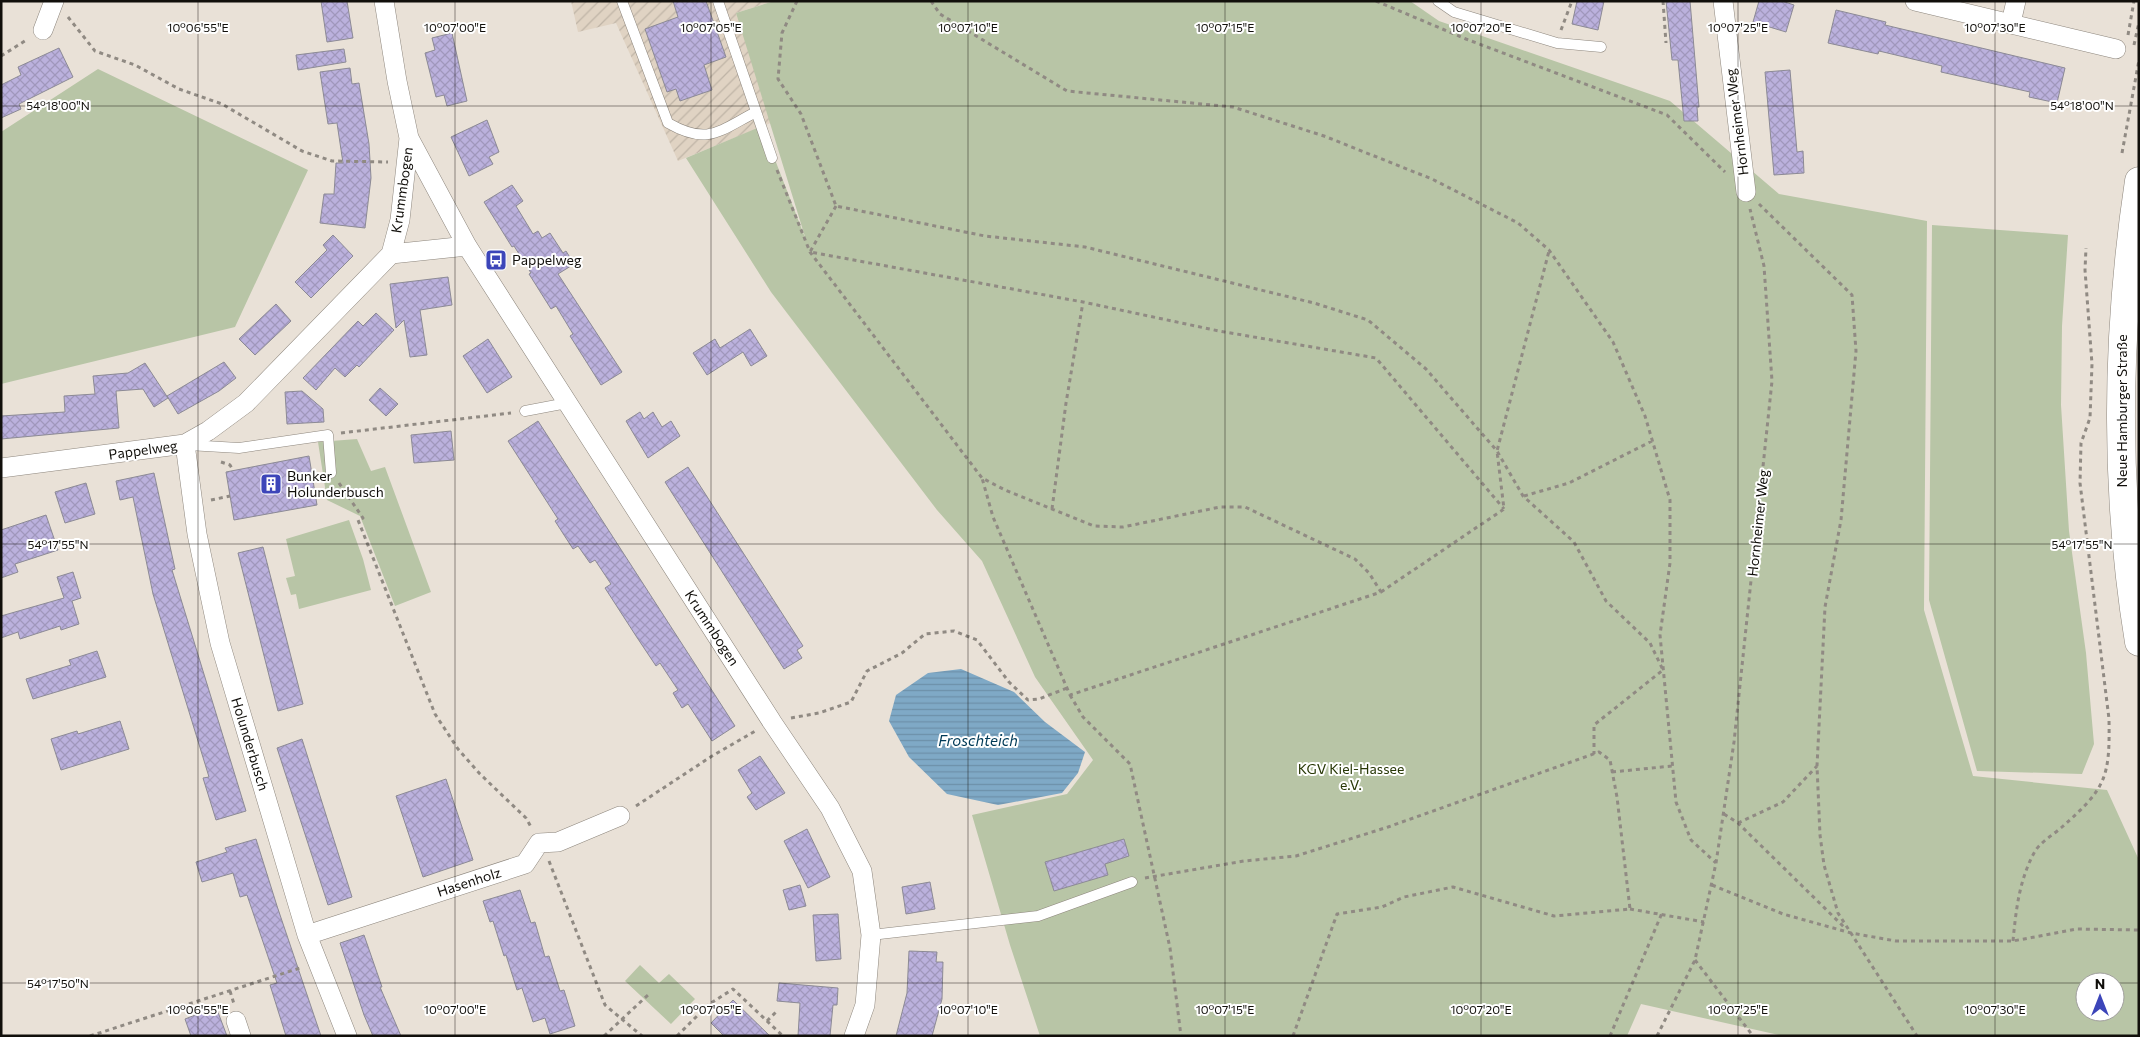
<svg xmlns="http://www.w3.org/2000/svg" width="2140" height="1037" viewBox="0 0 2140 1037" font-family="Commissioner,sans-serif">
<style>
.industrial{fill:url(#industrial-furrows)}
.green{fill:#b8c5a6;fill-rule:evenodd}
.water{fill:url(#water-rules)}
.building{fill:url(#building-cross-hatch);stroke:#8c8a95}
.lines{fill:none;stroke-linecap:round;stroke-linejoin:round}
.service-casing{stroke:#8d867d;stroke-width:11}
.minor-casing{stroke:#8d867d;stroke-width:20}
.primary-casing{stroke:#8d867d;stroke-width:29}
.path{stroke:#908a83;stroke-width:3;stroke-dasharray:4 4;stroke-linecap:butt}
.service{stroke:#fff;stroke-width:10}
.minor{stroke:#fff;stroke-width:19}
.primary{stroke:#fff;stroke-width:28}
.ticks{fill:none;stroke:#110f0b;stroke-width:1;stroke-opacity:0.45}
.labels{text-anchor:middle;stroke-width:4;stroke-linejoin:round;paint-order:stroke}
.street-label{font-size:14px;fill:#110f0b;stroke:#fff}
.poi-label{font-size:14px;fill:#110f0b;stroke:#fff;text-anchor:start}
.park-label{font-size:14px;fill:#283806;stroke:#fff}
.water-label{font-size:15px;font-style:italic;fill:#003a57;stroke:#fff}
.ticks-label{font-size:12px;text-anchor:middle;fill:#110f0b;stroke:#fff;stroke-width:4;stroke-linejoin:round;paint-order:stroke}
</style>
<defs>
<pattern id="industrial-furrows" width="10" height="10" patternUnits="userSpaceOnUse" patternTransform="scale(1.25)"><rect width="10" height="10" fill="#e0d3c3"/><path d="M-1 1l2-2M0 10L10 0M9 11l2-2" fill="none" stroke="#bfb4a6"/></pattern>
<pattern id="water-rules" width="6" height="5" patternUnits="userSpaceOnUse" patternTransform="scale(1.25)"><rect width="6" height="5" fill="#7fa9c6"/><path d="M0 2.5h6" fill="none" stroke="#6d90a9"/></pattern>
<pattern id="building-cross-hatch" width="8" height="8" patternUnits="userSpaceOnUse" patternTransform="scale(1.25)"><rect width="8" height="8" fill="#bbb1dd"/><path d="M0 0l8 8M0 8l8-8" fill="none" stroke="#a097bc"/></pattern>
</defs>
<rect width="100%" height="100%" fill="#e9e1d7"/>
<!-- industrial -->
<path class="industrial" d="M571 1H774L736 13 773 122 678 161 616 23 578 32Z"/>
<!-- green -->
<path class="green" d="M774 1H1410L1439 21 1670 101 1779 194 1927 221 1924 610 1973 776 2107 790 2139 860V1036H1783L1641 1004 1627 1036H1040L1010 945 972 815 1067 794 1093 760 1035 677 982 561 937 510 771 292 686 158 762 126 806 240 736 13ZM2085 982H2115V1012H2085Z
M98 69 308 170 235 327 1 384V132Z
M1932 225 2068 235 2062 326 2061 405 2069 531 2086 653 2094 744 2082 774 1977 771 1929 600Z
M357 439 371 471 385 467 431 592 395 606 360 516 327 500 318 442Z
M349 520 363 559 371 590 299 609 296 594 291 595 286 578 295 576 286 539Z
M640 965 659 983 669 974 695 999 671 1024 625 981Z"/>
<!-- water -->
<path class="water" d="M961 669 1014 692 1045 722 1085 752 1078 773 1062 793 998 805 947 794 909 757 889 721 896 695 928 673Z"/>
<!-- building -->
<path class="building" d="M321 1H347L353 38 327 42Z
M673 1H706L726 57 704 65 712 90 680 101 676 89 667 92 645 29 678 17Z
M1577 1H1604L1598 30 1572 24Z
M1666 1H1690L1699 107H1697L1698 121H1684L1678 60H1672Z
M1759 1H1782L1794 5 1786 32 1753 22Z
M1836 10 1886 22 1885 25 2065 68 2057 103 2029 97 2030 92 1941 72 1942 66 1879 51 1878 54 1828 43Z
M452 33 467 101 447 106 444 95 436 97 425 53 435 50 432 38Z
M59 48 73 77 19 104 21 109 1 118V85L21 75 18 67Z
M344 49 346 62 298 70 296 55Z
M350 68 352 84 359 83 369 144 371 178 365 228 320 223 324 194H334L336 163H343L337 123 328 124 320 72Z
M1790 70 1797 152 1803 151 1804 173 1774 175 1765 72Z
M487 120 499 152 489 157 493 164 469 176 451 137Z
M512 185 523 201 516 206 533 234 538 231 542 238 550 233 563 253 566 251 574 264 558 274 622 372 601 385 570 336 573 334 556 306 551 309 529 274 531 273 514 246 512 247 484 202Z
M333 235 353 256 311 298 295 282 327 250 323 245Z
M448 277 452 305 420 310 427 355 410 357 404 320 396 328 390 284Z
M276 304 291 321 255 355 239 339Z
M376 313 394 330 359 367 357 365 345 377 335 368 316 390 303 378 358 321 363 326Z
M750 329 767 356 751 366 743 352 707 375 693 353 715 339 720 348Z
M488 339 512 377 487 393 463 356Z
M224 362 236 378 219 391 178 414 167 396Z
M145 363 168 398 154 407 143 389 116 391 119 428 1 439V416L65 412 64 396 95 394 93 376 128 373Z
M380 388 398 404 386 416 369 400Z
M302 391 323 409 324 422 287 424 285 392Z
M640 412 644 419 653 412 662 427 671 421 680 436 648 458 626 421Z
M538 421 735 726 712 741 688 704 682 708 673 693 678 690 660 663 656 666 636 636 605 588 611 584 595 560 590 563 578 546 573 549 555 521 558 519 508 441Z
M451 431 454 460 414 463 411 435Z
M309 456 317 505 234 520 226 472Z
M688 467 803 646 797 650 802 658 784 669 665 482Z
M154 473 175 569 172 570 246 811 216 820 203 778 209 777 153 594 133 497 120 500 116 481Z
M86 483 95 514 65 523 55 492Z
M46 515 58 550 15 564 18 572 1 578V530Z
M263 547 303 704 278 711 238 553Z
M73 572 81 598 72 601 79 624 61 630 60 626 20 639 18 632 1 638V616L64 598 57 577Z
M97 651 106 677 33 699 26 679 71 665 69 660Z
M120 721 129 749 61 770 51 739 77 731 78 734Z
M302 739 352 897 328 905 277 748Z
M760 756 785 793 756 810 747 797 752 793 738 770Z
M446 779 473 860 423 877 396 796Z
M807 829 830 877 808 888 784 841Z
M256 839 277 906 321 1036H286L270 985 277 983 247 895 240 897 233 873 202 882 196 862 227 852 225 848Z
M1124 839 1129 856 1105 864 1108 875 1054 891 1045 862Z
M930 882 935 909 906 914 902 887Z
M800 885 806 906 789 910 783 890Z
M520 890 531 923 535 922 545 957 549 956 560 991 564 990 575 1026 550 1034 545 1018 533 1022 522 988 517 990 506 955 504 956 493 921 490 922 483 901Z
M838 914 841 959 816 961 813 915Z
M364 935 382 987H380L401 1036H373L364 1015 340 943Z
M909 951 937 952 936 962H943L942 999 932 1036H896L907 993Z
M779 983 838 988 837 1005H833L830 1036H798L800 1003 777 1001Z
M733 1000 770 1036H724L711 1023Z
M216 1007 227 1036H191L185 1019Z"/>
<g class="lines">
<!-- service casing -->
<g class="service-casing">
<path id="service" d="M622 1 668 123C708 146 719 131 756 112
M718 1 772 158
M1438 1 1454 12 1557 43 1601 47
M525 411 567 403
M188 445 239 448 328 435 331 473
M871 935 1038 916 1132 882"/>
</g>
<!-- minor casing -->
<g class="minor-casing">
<path id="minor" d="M384 1 397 81 409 138 467 246 772 722 830 808 862 871 871 935 865 1005 854 1036
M1723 1 1746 192
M1915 1 2116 49
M2011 23 2016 1
M43 30 54 1
M391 254 467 246
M185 444 197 534 220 643 307 935 347 1036
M1 468 185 444 208 431 246 403 391 254 400 220 409 138
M307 935 525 864 539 843 558 842 620 816
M236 1021 241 1036"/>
</g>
<!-- primary casing -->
<g class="primary-casing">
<path id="primary" d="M2139 181C2116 334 2114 489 2139 642"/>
</g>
<!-- path -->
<path class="path" d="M797 1 782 33 778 79 801 114 836 206 985 236 1085 247 1314 303 1368 320 1426 369 1497 451 1523 496 1574 542 1606 601 1650 643 1663 670 1594 725V754
M931 1 940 14 1067 91 1233 107 1324 136 1432 179 1518 223 1549 250 1613 342 1645 416 1670 500V563L1660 635 1676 802 1691 840 1716 863
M1376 1 1466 39 1667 115 1725 172
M1663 1 1666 43
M68 17 95 51 135 65 179 89 222 104 302 151 332 161 388 162
M1561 30 1572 1
M2128 35 2134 1
M2134 45 2139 22
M1 56 28 39
M2122 153 2139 60
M777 170 810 252 982 478 1005 490 1094 526 1123 527 1220 507H1245L1355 559 1369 573 1381 592 1070 695 993 517 982 478
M1759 204 1852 295 1856 351 1841 520 1825 607 1817 766 1820 835 1824 865 1838 913 1917 1036
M836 206 810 252 1083 302 1219 331 1376 358 1504 509
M341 433 511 413
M221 462 230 465 233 470
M339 483 363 518 358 520 435 714 458 749 480 774 526 818 531 827
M1524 496 1569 483 1652 441
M211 500 230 496
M1052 509 1066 403 1083 302
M1381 592 1504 509 1497 451 1549 251
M1070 695 1083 717 1130 764 1170 948 1181 1036
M791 718 819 713 851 702 867 671 902 653 925 634 954 631 977 640 1009 682 1028 700 1039 699 1067 688
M1612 772 1672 766
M636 806 712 756 757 730
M1724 814 1738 823 1845 928
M1738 823 1783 802 1817 766
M549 861 605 1005 642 1036
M1145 878 1244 861 1296 856 1388 827 1599 752 1610 760 1617 797 1630 909 1554 916 1453 887 1404 897 1382 907 1337 914 1293 1036
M1712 885 1783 914 1851 933 1896 941H2013L2077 929 2139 930
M1630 909 1704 922
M2013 941C2016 910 2019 881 2034 853 2039 843 2053 835 2062 827 2106 788 2110 778 2109 719L2080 483 2081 443 2090 418 2092 364 2085 270 2086 248
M1695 960 1753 1036
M230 991 234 1004
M767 1021 778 1010
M90 1036 300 968
M604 1036 649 994
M677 1036 708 1005 733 989 783 1036
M1610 1036 1662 913
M1657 1036 1695 960 1716 863 1734 742 1772 381 1764 266 1750 209"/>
<!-- service -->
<use href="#service" class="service"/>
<!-- minor -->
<use href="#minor" class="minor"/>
<!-- primary -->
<use href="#primary" class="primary"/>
</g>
<!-- ticks -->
<path class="ticks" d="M198 1V1036M455 1V1036M711 1V1036M968 1V1036M1225 1V1036M1481 1V1036M1738 1V1036M1995 1V1036M1 106H2139M1 544H2139M1 983H2085M2115 983H2139"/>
<!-- icons -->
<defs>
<g id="bus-square" transform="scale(1.125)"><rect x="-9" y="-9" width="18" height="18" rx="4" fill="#3c45b9" stroke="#fff"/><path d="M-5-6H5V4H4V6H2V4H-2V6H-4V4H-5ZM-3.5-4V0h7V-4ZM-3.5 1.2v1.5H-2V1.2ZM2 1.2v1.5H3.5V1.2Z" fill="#fff"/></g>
<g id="building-square" transform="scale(1.125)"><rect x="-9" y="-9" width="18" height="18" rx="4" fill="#3c45b9" stroke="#fff"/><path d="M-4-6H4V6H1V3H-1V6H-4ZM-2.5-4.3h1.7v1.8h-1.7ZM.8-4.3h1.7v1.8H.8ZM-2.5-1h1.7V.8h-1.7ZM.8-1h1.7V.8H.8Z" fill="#fff"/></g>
</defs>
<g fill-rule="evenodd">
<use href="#bus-square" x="496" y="260"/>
<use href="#building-square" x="271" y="484"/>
</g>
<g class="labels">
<!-- street labels -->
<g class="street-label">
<text transform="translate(1737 122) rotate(-97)" y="5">Hornheimer Weg</text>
<text transform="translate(402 190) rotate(-82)" y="5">Krummbogen</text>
<text transform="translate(2122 411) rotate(-90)" y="5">Neue Hamburger Straße</text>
<text transform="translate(143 450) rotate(-8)" y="5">Pappelweg</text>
<text transform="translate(1758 523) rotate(-84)" y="5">Hornheimer Weg</text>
<text transform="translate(712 628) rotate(57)" y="5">Krummbogen</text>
<text transform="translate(250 744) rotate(73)" y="5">Holunderbusch</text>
<text transform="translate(469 882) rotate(-18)" y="5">Hasenholz</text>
</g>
<!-- poi labels -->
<g class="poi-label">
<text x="512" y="265">Pappelweg</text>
<text x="287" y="481">Bunker<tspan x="287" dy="16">Holunderbusch</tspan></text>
</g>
<!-- park labels -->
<g class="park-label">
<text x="1351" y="774">KGV Kiel-Hassee<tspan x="1351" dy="16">e.V.</tspan></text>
</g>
<!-- water labels -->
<g class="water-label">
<text x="978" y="746">Froschteich</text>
</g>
</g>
<g class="ticks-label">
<text x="198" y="32">10°06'55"E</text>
<text x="455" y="32">10°07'00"E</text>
<text x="711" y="32">10°07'05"E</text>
<text x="968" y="32">10°07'10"E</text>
<text x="1225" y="32">10°07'15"E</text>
<text x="1481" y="32">10°07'20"E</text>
<text x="1738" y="32">10°07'25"E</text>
<text x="1995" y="32">10°07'30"E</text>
<text x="58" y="110">54°18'00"N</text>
<text x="2082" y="110">54°18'00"N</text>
<text x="58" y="549">54°17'55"N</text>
<text x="2082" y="549">54°17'55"N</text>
<text x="58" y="988">54°17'50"N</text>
<text x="198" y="1014">10°06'55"E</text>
<text x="455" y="1014">10°07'00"E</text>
<text x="711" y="1014">10°07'05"E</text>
<text x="968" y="1014">10°07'10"E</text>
<text x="1225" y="1014">10°07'15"E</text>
<text x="1481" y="1014">10°07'20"E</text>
<text x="1738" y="1014">10°07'25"E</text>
<text x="1995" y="1014">10°07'30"E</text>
</g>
<!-- border -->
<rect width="2140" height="1037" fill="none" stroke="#110f0b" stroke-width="5"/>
<!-- north arrow -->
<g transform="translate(2100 997)"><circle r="24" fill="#ffffff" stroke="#a09f9d"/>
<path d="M0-4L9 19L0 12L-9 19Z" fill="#3c45b9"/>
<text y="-8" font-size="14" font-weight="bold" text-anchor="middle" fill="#110f0b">N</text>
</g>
</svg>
